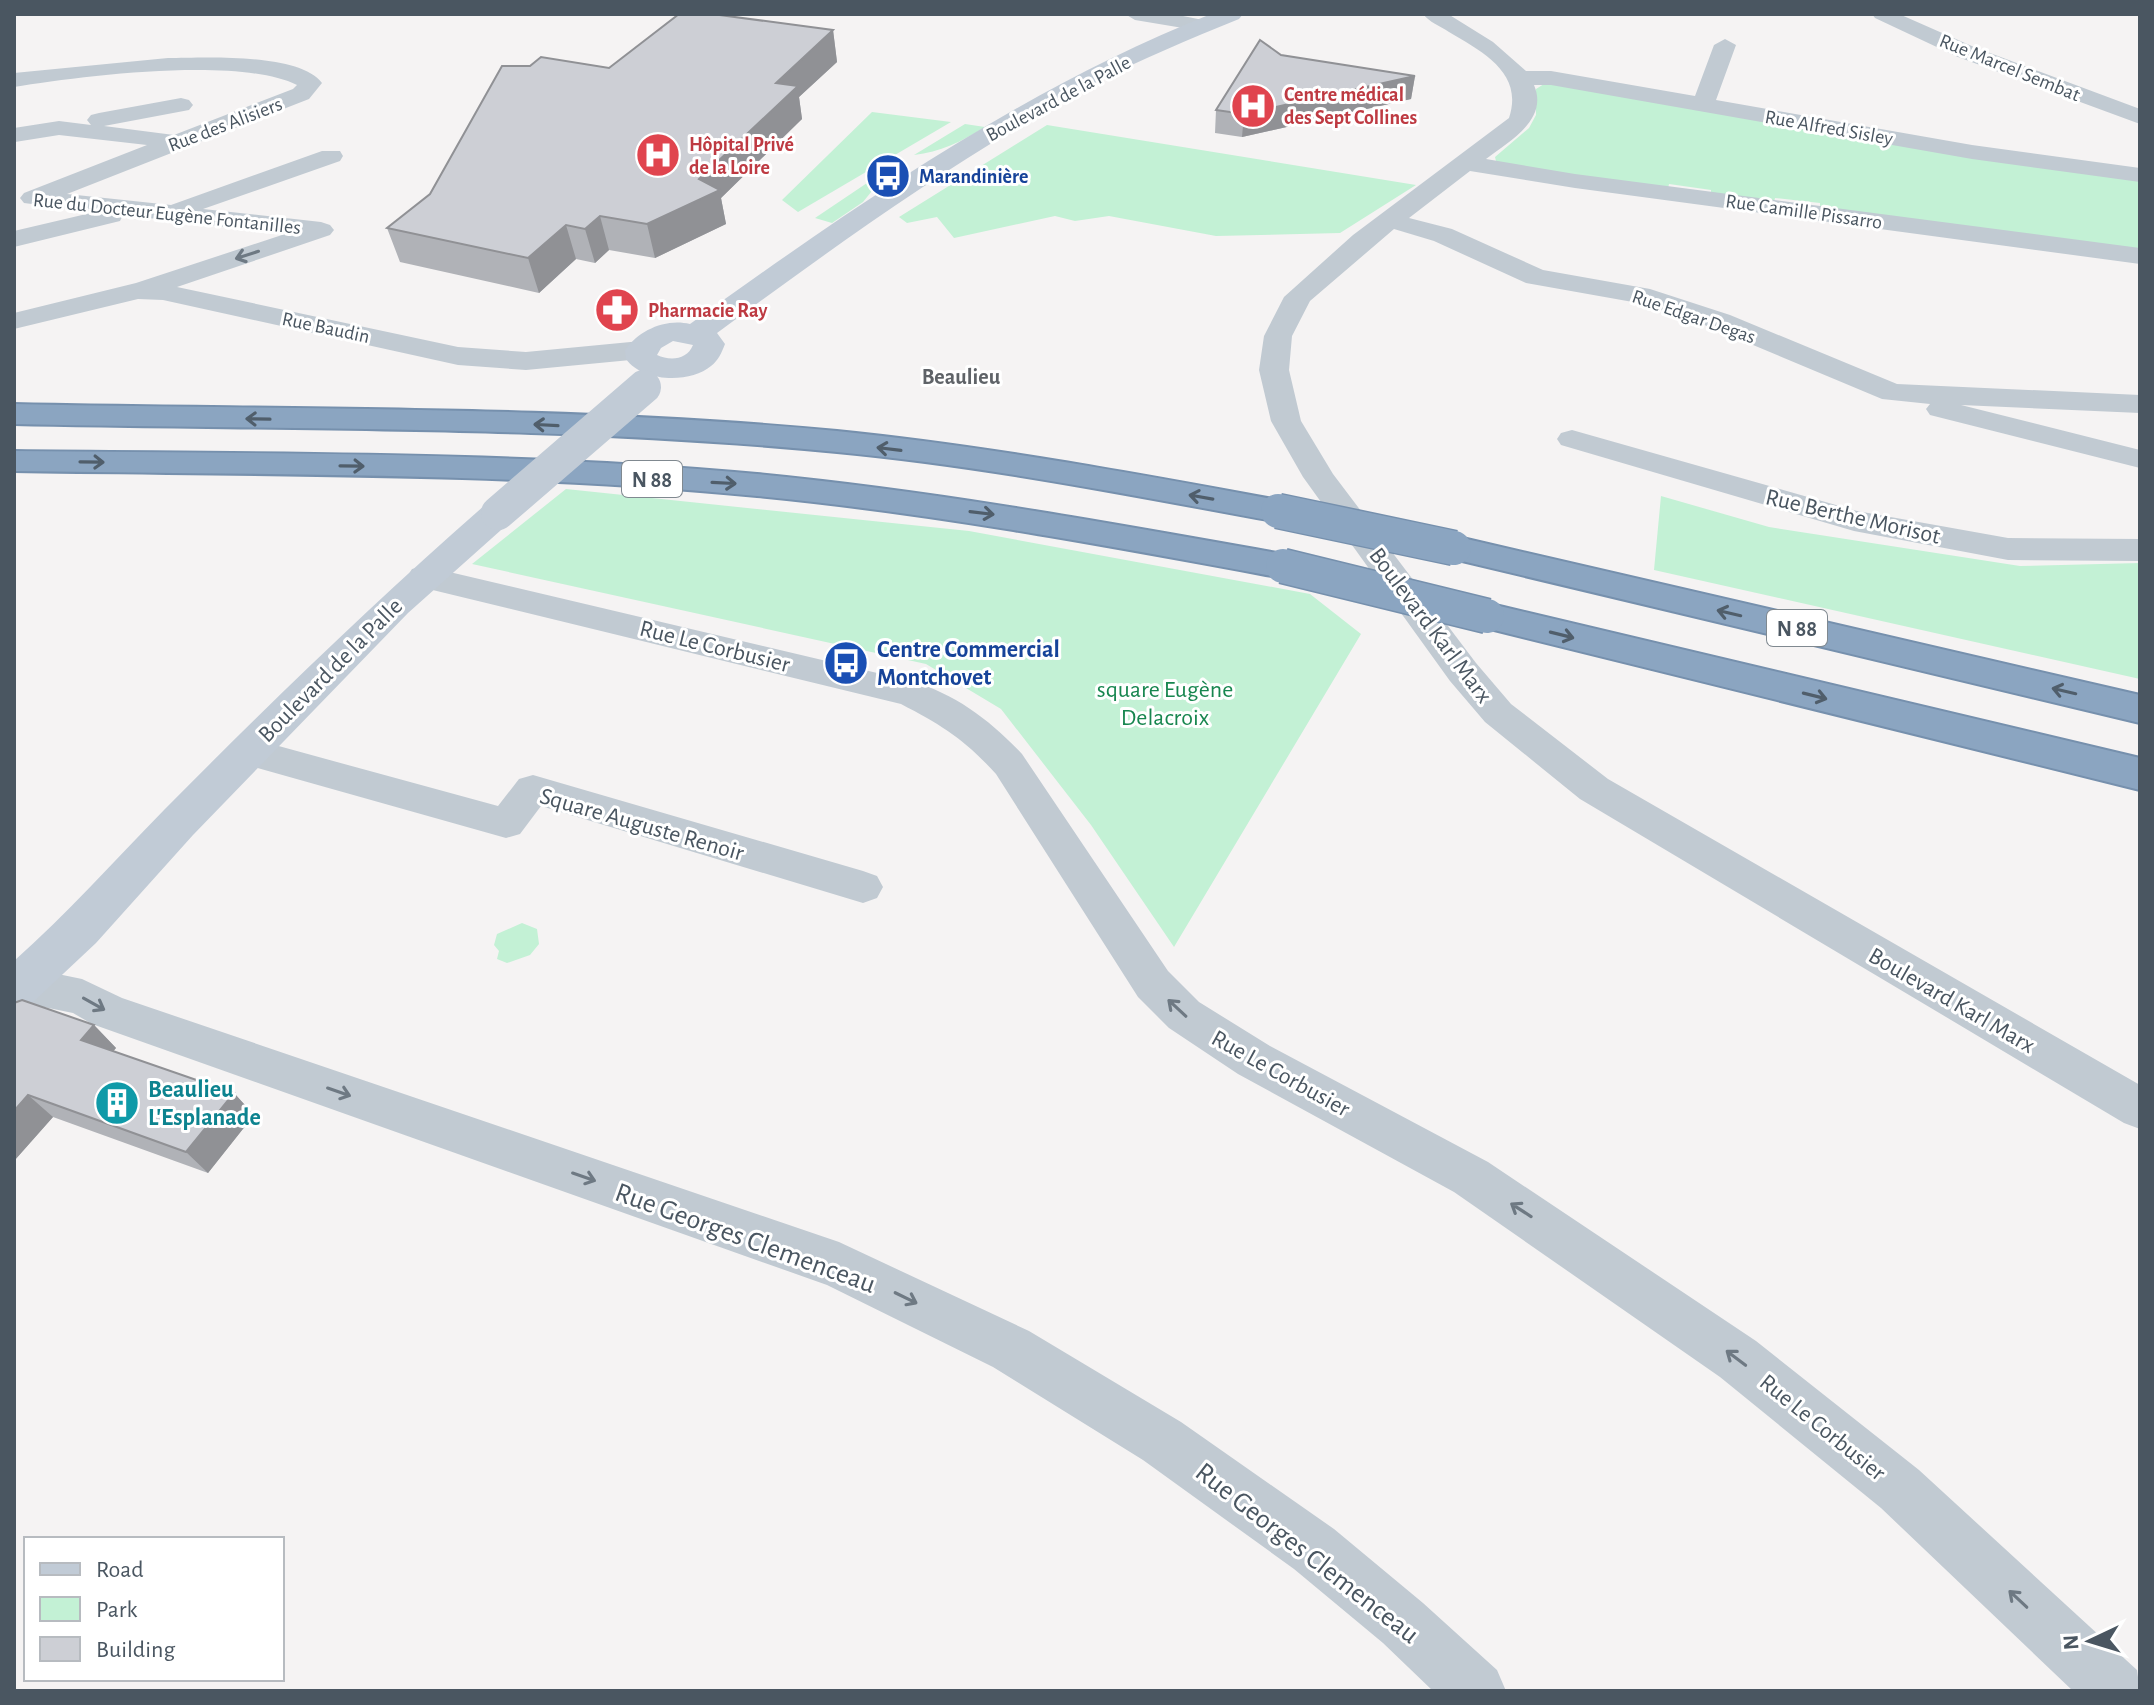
<svg xmlns="http://www.w3.org/2000/svg" width="2154" height="1705" viewBox="0 0 2154 1705" font-family="'Alegreya Sans',sans-serif">
<style>
.green{fill:#c3f1d5}
.lines{fill:none;stroke-linecap:round;stroke-linejoin:round}
.highway-casing{stroke:#7690ad;stroke-width:4}
.street{fill:#c1cad2;fill-rule:evenodd}
.secondary{fill:#c1cbd6;fill-rule:evenodd}
.highway{fill:#8ba5c1;fill-rule:evenodd}
.highway-bridge-casing{stroke:#7690ad;stroke-width:37;stroke-linecap:butt}
.secondary-bridge{stroke:#c1cbd6;stroke-width:34}
.highway-bridge{stroke:#8ba5c1;stroke-width:34}
.wall{fill:#b0b2b7}
.shaded-wall{fill:#909195}
.building{fill:#cdcfd5;stroke:#909195;stroke-width:2}
.oneway{stroke:#6e7983}
.oneway2{stroke:#505e6b}
.labels{text-anchor:middle;stroke-width:6;stroke-linejoin:round;paint-order:stroke}
.far-street-label{font-size:20px;fill:#4a5661;stroke:#fff}
.far-health-label{font-size:20px;font-weight:bold;fill:#be3a42;stroke:#fff;text-anchor:start}
.far-transit-label{font-size:20px;font-weight:bold;fill:#164399;stroke:#fff;text-anchor:start}
.far-neighbourhood-label{font-size:22px;font-weight:bold;fill:#5f6368;stroke:#fff}
.shield{fill:#fff;stroke:#808990;stroke-width:2}
.shield-label{font-size:22px;font-weight:bold;fill:#4a5661}
.street-label{font-size:24px;fill:#4a5661;stroke:#fff}
.transit-label{font-size:24px;font-weight:bold;fill:#164399;stroke:#fff;text-anchor:start}
.park-label{font-size:24px;fill:#17864f;stroke:#fff}
.culture-label{font-size:24px;font-weight:bold;fill:#0d838f;stroke:#fff;text-anchor:start}
.near-street-label{font-size:28px;fill:#4a5661;stroke:#fff}
</style>
<rect width="100%" height="100%" fill="#f5f3f3"/>
<!-- green -->
<path class="green" d="M1558 83 2140 179V252L1820 209V203L1775 198 1774 203 1711 194V190L1669 184 1668 189 1504 166 1496 161 1495 157 1529 128 1536 115V89L1544 84Z
M872 112 951 122 798 212 782 200Z
M965 124 985 127C961 142 940 152 914 155Z
M1047 125 1416 185 1340 233 1216 236 1109 216 1075 221 1055 216 954 238 937 217 907 223 899 217Z
M870 181 876 186 863 202 832 223 815 218Z
M566 489 969 531 1310 594 1361 634 1174 947 1091 825 1001 709 926 664 472 564Z
M1661 496 1769 527 2020 566 2140 563V679L1654 570Z
M522 923 537 929 539 944 530 955 507 963 497 959 499 951 494 945 497 934Z"/>
<g class="lines">
<!-- highway casing -->
<g class="highway-casing">
<path id="highway" d="M14 404C288 410 564 405 837 431 985 446 1132 473 1278 500L1291 503 1296 511 1291 519 1278 522C1132 495 985 466 837 452 564 425 288 430 14 424Z
M14 451C262 454 510 451 757 474 934 491 1109 523 1283 554L1296 558 1301 566 1296 574 1283 578C1109 546 934 513 757 496 510 472 262 475 14 471Z
M1454 536 2140 695V723L1441 556 1436 548 1441 540Z
M1487 603 2140 758V790L1474 625 1468 616 1474 607Z"/>
</g>
<!-- street -->
<path class="street" d="M1125 14H1173L1208 21 1212 25 1201 31 1135 20Z
M1423 14H1448L1493 42 1526 71H1551L1695 96 1714 45 1725 39 1736 45 1716 100 1972 145 2140 168V182L1972 159 1551 85H1534C1549 120 1509 141 1486 159L1575 174 2140 248V264L1575 188 1470 171 1409 218 1452 229 1543 270 1650 289 1730 315 1897 384 2140 395V413L1961 405 2140 450V468L1930 415 1926 409 1930 404 1882 399 1710 327 1644 304 1526 283 1434 241 1394 229 1310 301 1292 336 1289 370 1301 421 1333 474 1476 663 1511 704 1608 779 2140 1085V1129L2124 1123 1580 799 1485 722 1450 681 1303 477 1271 421 1259 370 1264 336 1284 297 1353 235 1509 118C1524 73 1483 52 1449 32 1440 26 1429 22 1423 14Z
M1872 14H1899L1974 47 2140 109V124L1958 57 1875 18Z
M168 58C204 58 299 52 322 83L309 99 67 194 171 205 322 151H340L343 156 340 161 203 209 321 222 330 225 334 230 330 235 177 287 458 347 526 352 641 341 651 344 655 350 651 356 641 359 526 370 458 365 163 300 138 299 14 329V313L136 283 285 234 123 215 120 221 14 247V231L95 212 24 203 20 198 24 193 147 145 59 135 15 142 14 128 59 121 91 125 87 120 91 115 99 113 181 98 189 100 193 105 189 110 104 126 174 135 293 89 297 85C238 56 81 76 14 87V73Z
M1572 430 1857 511 2008 538 2140 539V561L2008 560 1854 531 1561 445 1557 439 1561 433Z
M424 566 911 681C956 694 991 721 1022 754L1168 971 1199 1002 1270 1046 1488 1162 1756 1341 1919 1470 2137 1670 2140 1691H2073L1881 1508 1720 1377 1454 1192 1238 1074 1169 1028 1138 997 996 774C964 739 943 726 901 704L412 585 407 577 412 569Z
M249 738 498 806 519 779 533 775 863 871 877 876 883 887 877 898 863 903 541 806 520 834 506 838 236 762 230 752 236 742Z
M14 965 82 979 122 998 839 1242 1029 1331 1181 1422 1334 1529 1423 1603 1497 1670 1506 1691H1433L1383 1643 1294 1569 1143 1460 993 1367 827 1285 92 1024 73 1013 14 1001Z"/>
<!-- secondary -->
<path class="secondary" d="M1211 14H1243L1239 19C1190 39 1141 59 1094 84 961 155 838 244 717 333L725 344C722 352 718 361 711 366 690 384 642 382 626 359L625 350C639 330 666 318 690 324 856 205 1021 90 1211 14ZM673 341 693 345C687 360 670 361 657 355L661 348Z
M498 502 511 505 516 513 511 521 408 613 193 835 96 943 31 1004 14 1010V961C67 914 114 861 164 810 268 705 374 602 485 505Z"/>
<!-- highway -->
<use href="#highway" class="highway"/>
<!-- highway-bridge casing -->
<g class="highway-bridge-casing">
<path id="highway-bridge" d="M1278 511 1454 548
M1283 566 1487 616"/>
</g>
<!-- secondary-bridge -->
<path class="secondary-bridge" d="M498 513 644 387"/>
<!-- highway-bridge -->
<use href="#highway-bridge" class="highway-bridge"/>
</g>
<!-- wall -->
<path class="wall" d="M833 30 837 62 799 97 802 119 721 198 726 224 655 258 609 250 595 263 576 259 539 293 400 262 387 228 609 68Z
M1281 55 1415 76 1411 99 1242 137 1215 133 1216 110Z
M14 1003 94 1025 116 1048 113 1051 234 1093 254 1115 208 1173 53 1117 14 1161Z"/>
<!-- shaded-wall -->
<path class="shaded-wall" d="M833 30 837 62 799 97 802 119 721 198 726 224 655 258 647 224 776 83Z
M1415 76 1411 99 1242 137 1244 114Z
M600 216 609 250 595 263 585 229Z
M566 225 576 259 539 293 528 258Z
M94 1025 116 1048 104 1062 81 1040Z
M234 1093 254 1115 208 1173 186 1152Z
M28 1095 53 1117 14 1161V1111Z"/>
<!-- building -->
<path class="building" d="M679 14H712L833 30 776 83 798 86 699 179 720 190 647 224 600 216 585 229 566 225 528 258 387 228 430 194 502 66H530L541 57 609 68Z
M1260 40 1281 55 1415 76 1244 114 1216 110Z
M22 1000 94 1025 81 1040 234 1093 186 1152 28 1095 14 1111V1003Z"/>
<!-- one-way arrows -->
<defs><path id="oneway-shaft" d="M-6 0H5M1.5-3L5.5 0L1.5 3" fill="none" stroke-width="1.6" stroke-linecap="round" stroke-linejoin="round" transform="scale(2)"/></defs>
<g class="oneway">
<use href="#oneway-shaft" transform="translate(247 255) rotate(162)"/>
<use href="#oneway-shaft" transform="translate(94 1004) rotate(29)"/>
<use href="#oneway-shaft" transform="translate(1177 1008) rotate(-137)"/>
<use href="#oneway-shaft" transform="translate(339 1092) rotate(19)"/>
<use href="#oneway-shaft" transform="translate(584 1177) rotate(19)"/>
<use href="#oneway-shaft" transform="translate(1521 1210) rotate(-147)"/>
<use href="#oneway-shaft" transform="translate(906 1298) rotate(26)"/>
<use href="#oneway-shaft" transform="translate(1736 1358) rotate(-143)"/>
<use href="#oneway-shaft" transform="translate(2018 1599) rotate(-137)"/>
</g>
<g class="oneway2">
<use href="#oneway-shaft" transform="translate(258 419) rotate(-179)"/>
<use href="#oneway-shaft" transform="translate(546 425) rotate(-177)"/>
<use href="#oneway-shaft" transform="translate(889 449) rotate(-173)"/>
<use href="#oneway-shaft" transform="translate(92 462) rotate(1)"/>
<use href="#oneway-shaft" transform="translate(352 466) rotate(1)"/>
<use href="#oneway-shaft" transform="translate(724 483) rotate(3)"/>
<use href="#oneway-shaft" transform="translate(1201 497) rotate(-170)"/>
<use href="#oneway-shaft" transform="translate(982 513) rotate(7)"/>
<use href="#oneway-shaft" transform="translate(1729 613) rotate(-167)"/>
<use href="#oneway-shaft" transform="translate(1562 635) rotate(14)"/>
<use href="#oneway-shaft" transform="translate(2064 691) rotate(-167)"/>
<use href="#oneway-shaft" transform="translate(1815 696) rotate(14)"/>
</g>
<!-- icons -->
<defs>
<g id="hospital-disc" transform="scale(2.3)"><circle r="9.5" fill="#e0444e" stroke="#fff"/><path d="M-5-5h3v3.5h4V-5h3V5h-3V1.5h-4V5h-3Z" fill="#fff"/></g>
<g id="bus-disc" transform="scale(2.3)"><circle r="9.5" fill="#1a4fb4" stroke="#fff"/><path d="M-5-6H5V4H4V6H2V4H-2V6H-4V4H-5ZM-3.5-4V0h7V-4ZM-3.5 1.2v1.5H-2V1.2ZM2 1.2v1.5H3.5V1.2Z" fill="#fff"/></g>
<g id="pharmacy-disc" transform="scale(2.3)"><circle r="9.5" fill="#e0444e" stroke="#fff"/><path d="M-2-6h4v4h4v4h-4v4h-4v-4h-4v-4h4Z" fill="#fff"/></g>
<g id="building-disc" transform="scale(2.3)"><circle r="9.5" fill="#0f9aa8" stroke="#fff"/><path d="M-4-6H4V6H1V3H-1V6H-4ZM-2.5-4.3h1.7v1.8h-1.7ZM.8-4.3h1.7v1.8H.8ZM-2.5-1h1.7V.8h-1.7ZM.8-1h1.7V.8H.8Z" fill="#fff"/></g>
</defs>
<g fill-rule="evenodd">
<use href="#hospital-disc" x="1253" y="106"/>
<use href="#hospital-disc" x="658" y="155"/>
<use href="#bus-disc" x="888" y="176"/>
<use href="#pharmacy-disc" x="617" y="310"/>
<use href="#bus-disc" x="846" y="663"/>
<use href="#building-disc" x="117" y="1103"/>
</g>
<g class="labels">
<!-- far-street labels -->
<g class="far-street-label">
<text transform="translate(2010 67) rotate(22)" y="7">Rue Marcel Sembat</text>
<text transform="translate(1058 98) rotate(-28)" y="7">Boulevard de la Palle</text>
<text transform="translate(225 124) rotate(-21)" y="7">Rue des Alisiers</text>
<text transform="translate(1829 127) rotate(10)" y="7">Rue Alfred Sisley</text>
<text transform="translate(1804 211) rotate(8)" y="7">Rue Camille Pissarro</text>
<text transform="translate(167 213) rotate(6)" y="7">Rue du Docteur Eugène Fontanilles</text>
<text transform="translate(1694 316) rotate(19)" y="7">Rue Edgar Degas</text>
<text transform="translate(326 327) rotate(12)" y="7">Rue Baudin</text>
</g>
<!-- far-health labels -->
<g class="far-health-label">
<text x="1284" y="101">Centre médical<tspan x="1284" dy="23">des Sept Collines</tspan></text>
<text x="689" y="151">Hôpital Privé<tspan x="689" dy="23">de la Loire</tspan></text>
<text x="648" y="317">Pharmacie Ray</text>
</g>
<!-- far-transit labels -->
<g class="far-transit-label">
<text x="919" y="183">Marandinière</text>
</g>
<!-- far-neighbourhood labels -->
<g class="far-neighbourhood-label">
<text x="961" y="384">Beaulieu</text>
</g>
<!-- shield labels -->
<g class="shield">
<rect x="622" y="461" width="60" height="36" rx="6"/>
<rect x="1767" y="610" width="60" height="36" rx="6"/>
</g>
<g class="shield-label">
<text x="652" y="487">N 88</text>
<text x="1797" y="636">N 88</text>
</g>
<!-- street labels -->
<g class="street-label">
<text transform="translate(1853 516) rotate(13)" y="8">Rue Berthe Morisot</text>
<text transform="translate(1431 625) rotate(53)" y="8">Boulevard Karl Marx</text>
<text transform="translate(715 646) rotate(14)" y="8">Rue Le Corbusier</text>
<text transform="translate(330 670) rotate(-45)" y="8">Boulevard de la Palle</text>
<text transform="translate(642 824) rotate(16)" y="8">Square Auguste Renoir</text>
<text transform="translate(1952 1000) rotate(30)" y="8">Boulevard Karl Marx</text>
<text transform="translate(1281 1073) rotate(29)" y="8">Rue Le Corbusier</text>
<text transform="translate(1823 1427) rotate(39)" y="8">Rue Le Corbusier</text>
</g>
<!-- transit labels -->
<g class="transit-label">
<text x="877" y="657">Centre Commercial<tspan x="877" dy="28">Montchovet</tspan></text>
</g>
<!-- park labels -->
<g class="park-label">
<text x="1165" y="697">square Eugène<tspan x="1165" dy="28">Delacroix</tspan></text>
</g>
<!-- culture labels -->
<g class="culture-label">
<text x="148" y="1097">Beaulieu<tspan x="148" dy="28">L'Esplanade</tspan></text>
</g>
<!-- near-street labels -->
<g class="near-street-label">
<text transform="translate(746 1237) rotate(20)" y="10">Rue Georges Clemenceau</text>
<text transform="translate(1308 1552) rotate(38)" y="10">Rue Georges Clemenceau</text>
</g>
</g>
<!-- border -->
<rect width="2154" height="1705" fill="none" stroke="#4a5661" stroke-width="32"/>
<!-- legend -->
<rect x="24" y="1537" width="260" height="144" fill="#ffffff" stroke="#b7bbc0" stroke-width="2"/>
<rect x="40" y="1563" width="40" height="12" fill="#c1cbd6" stroke="#b7bbc0" stroke-width="2"/>
<text x="96" y="1577" font-size="24" fill="#4a5661">Road</text>
<rect x="40" y="1597" width="40" height="24" fill="#c3f1d5" stroke="#b7bbc0" stroke-width="2"/>
<text x="96" y="1617" font-size="24" fill="#4a5661">Park</text>
<rect x="40" y="1637" width="40" height="24" fill="#cdcfd5" stroke="#b7bbc0" stroke-width="2"/>
<text x="96" y="1657" font-size="24" fill="#4a5661">Building</text>
<!-- north arrow -->
<g transform="translate(2090 1641) rotate(266)" stroke="#ffffff" stroke-width="6" paint-order="stroke">
<path d="M0-6L14 30L0 20L-14 30Z" fill="#4a5661"/>
<text y="-12" font-size="22" font-weight="bold" text-anchor="middle" fill="#4a5661">N</text>
</g>
</svg>
